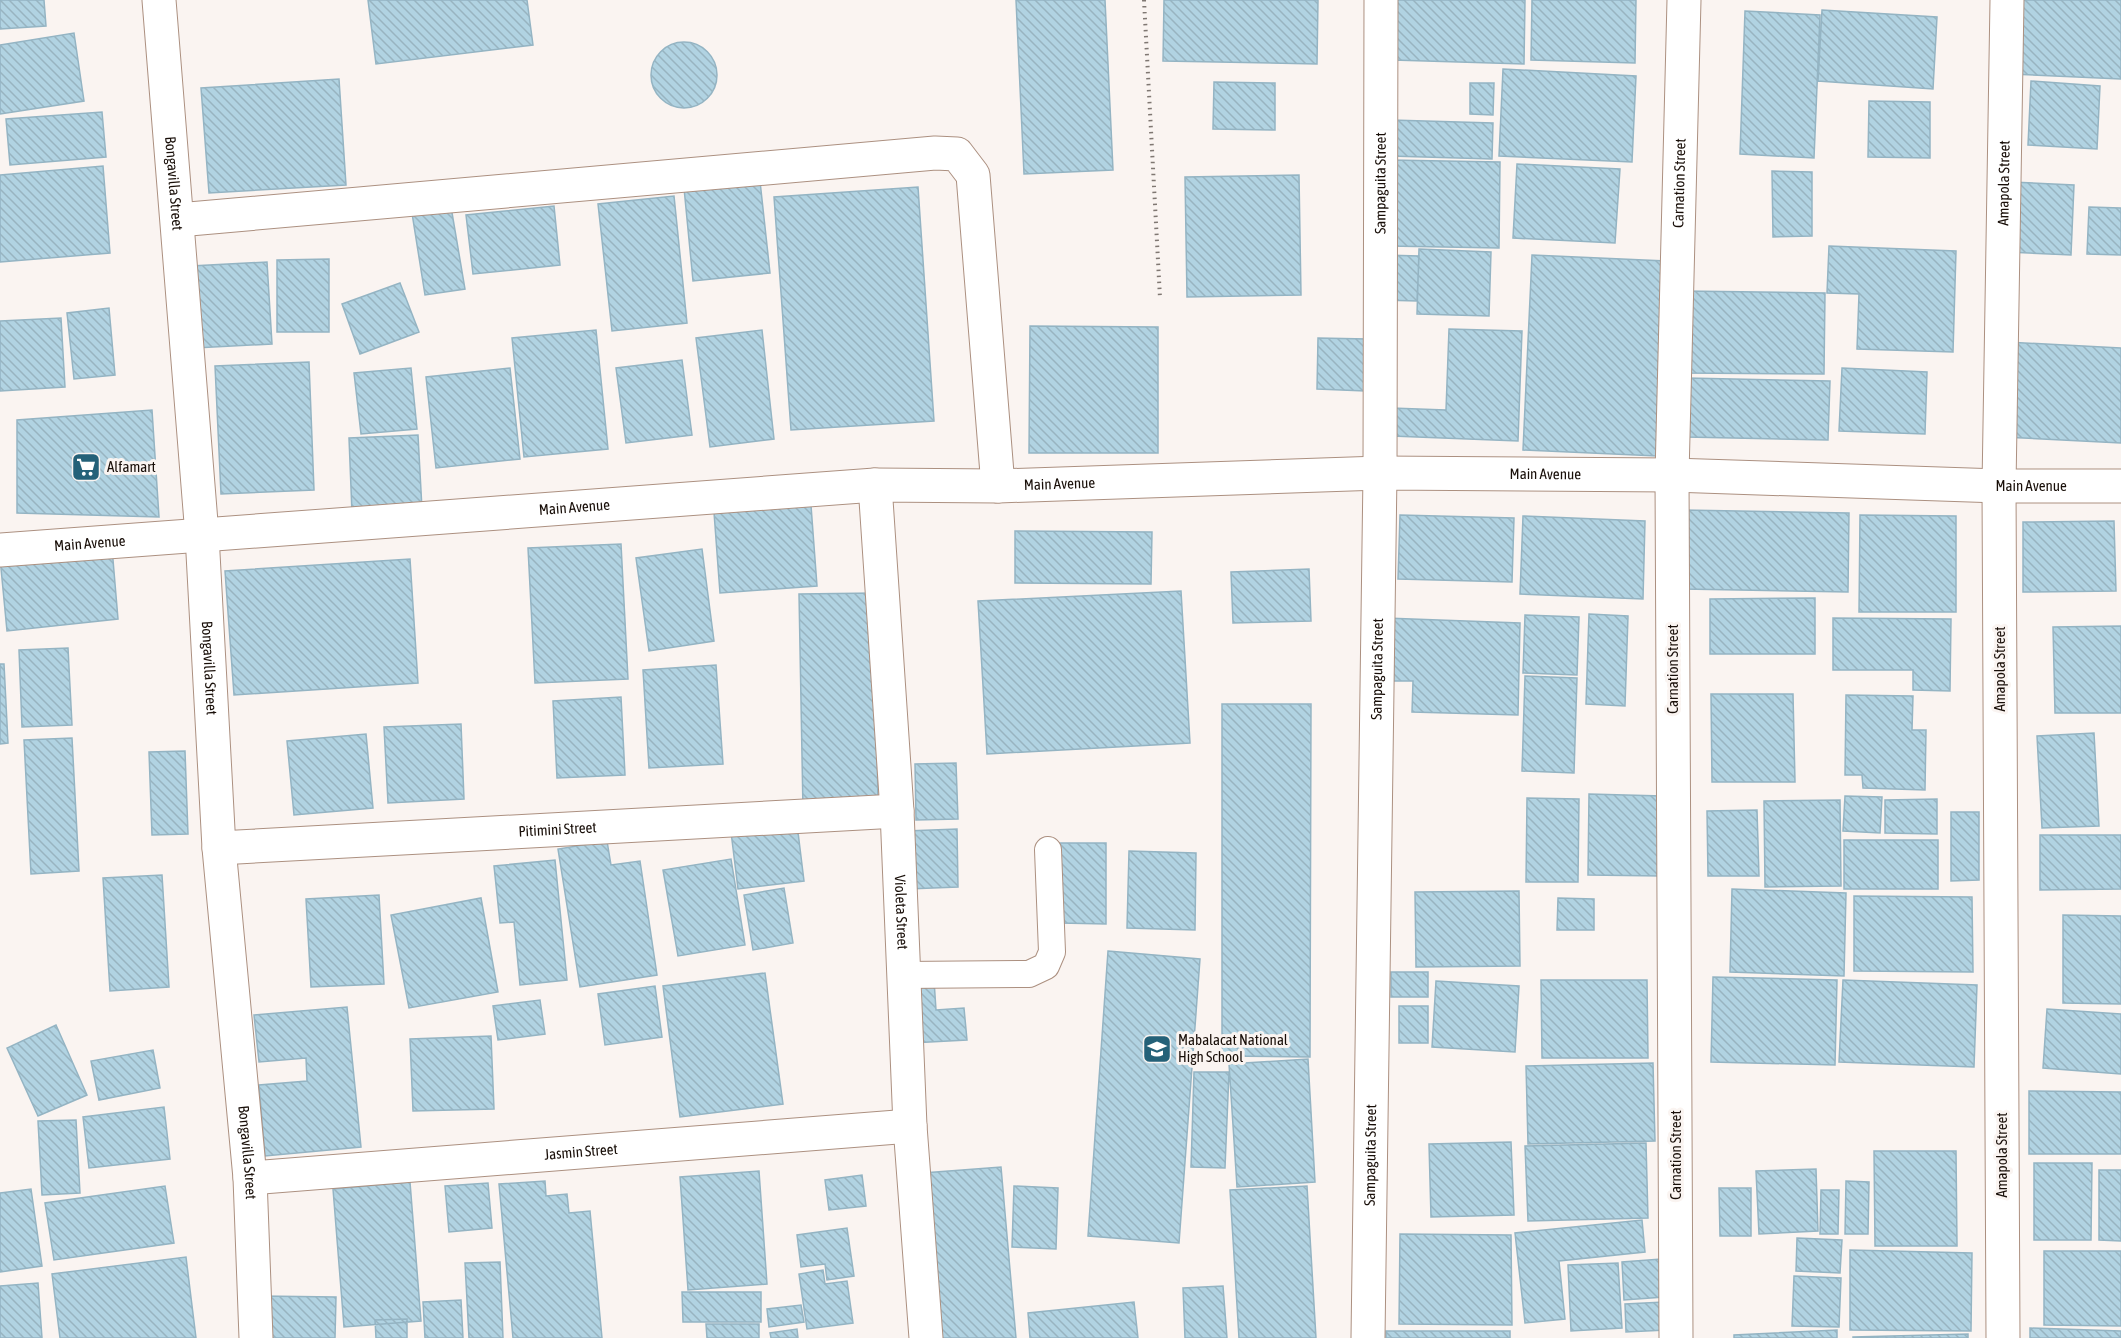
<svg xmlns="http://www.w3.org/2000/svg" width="2121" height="1338" viewBox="0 0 2121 1338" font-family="'Asap Condensed',sans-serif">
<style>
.building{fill:url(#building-back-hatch);stroke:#94b4c3;stroke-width:1.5}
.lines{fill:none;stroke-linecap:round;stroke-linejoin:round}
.service-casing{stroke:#ac9080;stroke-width:28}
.minor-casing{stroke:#ac9080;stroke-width:35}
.path{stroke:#7f7772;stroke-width:4;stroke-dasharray:1.5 4.5;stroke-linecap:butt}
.service{stroke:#fff;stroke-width:26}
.minor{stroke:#fff;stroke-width:33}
.labels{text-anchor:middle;stroke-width:6;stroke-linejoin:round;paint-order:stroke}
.street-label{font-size:15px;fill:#180e08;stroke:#faf4f1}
.poi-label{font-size:15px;fill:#180e08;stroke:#faf4f1;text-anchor:start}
</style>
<defs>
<pattern id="building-back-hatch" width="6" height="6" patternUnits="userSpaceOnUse" patternTransform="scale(1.5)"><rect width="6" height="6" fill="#b1d3e2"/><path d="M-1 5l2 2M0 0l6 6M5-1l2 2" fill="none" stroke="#98b4c0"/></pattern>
</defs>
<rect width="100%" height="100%" fill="#faf4f1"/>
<!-- building -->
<path class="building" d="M0 0H44L46 26 0 29Z
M368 0H527L533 45 376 64Z
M1016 0H1105L1113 170 1024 174Z
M1164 0H1318L1317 64 1163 61Z
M1394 0H1525L1524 64 1393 60Z
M1532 0H1636L1635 63 1531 60Z
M2015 0H2121V79L2011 74Z
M1822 10 1937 17 1933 89 1818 81Z
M1745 11 1820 15 1814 158 1740 154Z
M74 33 84 101 0 114V45Z
M651 75a33 33 0 1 1 66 0a33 33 0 1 1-66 0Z
M1503 69 1636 76 1632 162 1499 156Z
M339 79 346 185 209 193 201 88Z
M2031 81 2100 86 2097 149 2028 145Z
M1214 82 1275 83V130L1213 129Z
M1470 83H1494L1493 115 1470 114Z
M1869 101 1930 102V158L1868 157Z
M102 112 106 157 10 165 6 119Z
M1391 120 1493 123 1492 159 1390 156Z
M1390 160 1500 162 1499 248 1389 246Z
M1517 164 1620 169 1615 243 1513 238Z
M103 166 110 253 0 262V175Z
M1772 171 1812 172V236L1773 237Z
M1299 175 1301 295 1187 297 1185 177Z
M760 181 770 273 693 281 684 188Z
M2011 182 2074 185 2071 255 2008 252Z
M918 187 934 421 791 430 774 197Z
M674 196 687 323 612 331 598 204Z
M450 201 465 289 425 295 411 207Z
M554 206 560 265 473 274 466 215Z
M2089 207 2121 208V255L2087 254Z
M1829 246 1956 251 1953 352 1857 349 1859 294 1827 293Z
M1419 249 1491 252 1489 316 1417 314Z
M1383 255 1419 256 1417 301 1381 300Z
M1532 255 1666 261 1657 456 1523 450Z
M329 259V332H277V260Z
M267 262 272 344 195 348 191 266Z
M400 283 419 332 360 354 342 304Z
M1682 291 1825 293 1824 374 1682 373Z
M109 308 115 375 74 379 67 313Z
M61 318 65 387 0 391V321Z
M1030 326 1158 327V453H1029Z
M1449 329 1522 331 1518 441 1392 436V408L1446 410Z
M596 330 608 449 524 457 512 338Z
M762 330 774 439 710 447 696 338Z
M1318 338 1367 339 1365 391 1317 389Z
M2006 342 2121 348V443L2002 437Z
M682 360 692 435 626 443 616 368Z
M309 362 314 490 221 494 215 366Z
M411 368 417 429 361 434 354 373Z
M510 368 520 459 436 468 426 377Z
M1842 368 1927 372 1925 434 1839 431Z
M1687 378 1830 381 1828 440 1686 437Z
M152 410 159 517 17 513V420Z
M418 435 422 509 352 513 349 438Z
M810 492 817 586 720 593 713 499Z
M1683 510 1849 513 1848 592 1683 589Z
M1400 515 1514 518 1512 582 1398 579Z
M1860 515 1956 516V612H1859Z
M1523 516 1645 521 1643 599 1520 594Z
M2114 521 2116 591 2023 592V522Z
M1015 531 1152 532 1151 584 1015 583Z
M621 544 628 679 535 683 528 548Z
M112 548 118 619 7 631 0 558Z
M702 549 714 641 649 651 636 558Z
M410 559 418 683 234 695 225 571Z
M1309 569 1311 621 1233 623 1231 572Z
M1181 591 1190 743 987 754 978 601Z
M875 593 878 809 803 810 799 594Z
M1815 598V654H1710V599Z
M1589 614 1628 616 1625 706 1586 704Z
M1525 615 1579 617 1577 675 1523 673Z
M1385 618 1520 623 1518 715 1412 712 1413 681H1383Z
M1833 618 1951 619 1950 691 1913 690V670H1833Z
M2121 626V713H2055L2053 627Z
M68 648 72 725 22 727 19 650Z
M0 664H4L8 743 0 744Z
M716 665 723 764 649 768 643 670Z
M1525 676 1577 678 1574 773 1522 771Z
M1711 694H1793L1795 782H1712Z
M1846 695 1913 696 1912 730H1926L1925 790 1863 788 1862 775H1845Z
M621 697 625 775 557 778 553 701Z
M1222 704H1311L1310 1057 1222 1056Z
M461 724 464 799 388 803 384 727Z
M2094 733 2099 826 2042 828 2037 736Z
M366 734 373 808 294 815 287 741Z
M72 738 79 871 31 874 24 740Z
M185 751 188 834 152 835 149 752Z
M956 763 958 819 916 820 915 764Z
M1589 794 1662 796 1661 876 1588 875Z
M1845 796 1882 797 1880 833 1843 831Z
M1527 798 1579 799 1578 882H1526Z
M1937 799V834L1885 833V800Z
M1840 800 1841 886 1765 887 1764 801Z
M1757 810 1759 876H1708L1707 811Z
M1951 812H1979V880L1951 881Z
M797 824 804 881 738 889 731 832Z
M957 829 958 887 908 889 906 831Z
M2040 835H2121V889L2040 890Z
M1844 840H1938V889H1844Z
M607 841 611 865 640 861 657 975 580 987 558 849Z
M1060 843H1106V924L1060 923Z
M1129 851 1196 853 1195 930 1127 928Z
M731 859 745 945 678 956 663 870Z
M555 860 567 980 520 985 514 922 500 923 494 866Z
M162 875 169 987 110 991 103 878Z
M784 888 793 943 753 950 744 895Z
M1732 889 1846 893 1844 976 1730 972Z
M1519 891 1520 966 1416 967 1415 892Z
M379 895 384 984 311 987 306 899Z
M1854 896 1972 897 1973 972 1854 971Z
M481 898 498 992 409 1008 391 915Z
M1558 898 1594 899V930H1557Z
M2063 915 2121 916V1004L2063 1003Z
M1108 951 1200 959 1179 1243 1088 1236Z
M1391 972H1428V997H1391Z
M765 973 783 1104 680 1117 663 986Z
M1713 977 1837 980 1835 1065 1711 1062Z
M934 980 936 1010 964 1008 967 1040 911 1043 907 982Z
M1541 980H1647L1648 1058H1542Z
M1843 980 1977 985 1974 1067 1839 1062Z
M1436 981 1519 986 1515 1052 1432 1047Z
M655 986 662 1037 605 1045 598 994Z
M540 1000 545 1034 498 1040 493 1006Z
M1399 1006H1428V1043H1399Z
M347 1007 361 1147 265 1156 259 1085 307 1081 306 1058 259 1062 254 1015Z
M2047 1009 2121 1014V1074L2043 1068Z
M56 1025 87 1095 38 1116 7 1048Z
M491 1036 494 1109 413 1111 410 1039Z
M153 1050 160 1088 99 1100 91 1061Z
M1308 1059 1315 1182 1237 1187 1229 1064Z
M1653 1063 1655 1141 1528 1144 1526 1066Z
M1194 1072H1229L1225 1168 1191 1167Z
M2029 1091 2121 1092V1154H2029Z
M164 1107 170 1159 89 1168 83 1117Z
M76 1120 80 1193 42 1195 38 1121Z
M1511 1142 1514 1215 1431 1217 1429 1144Z
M1646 1143 1648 1218 1528 1221 1525 1146Z
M1874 1151H1956L1957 1246H1875Z
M2034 1163H2092L2091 1240H2034Z
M1001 1167 1016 1338H937L923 1173Z
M1816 1169 1818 1231 1759 1234 1756 1171Z
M2099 1170H2121V1241L2099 1240Z
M759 1171 767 1284 688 1290 680 1177Z
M862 1175 866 1206 829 1210 825 1180Z
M545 1181 546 1196 567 1194 569 1213 590 1211 602 1338H513L499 1184Z
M1846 1181 1869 1182 1868 1234H1845Z
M410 1182 421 1321 344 1327 333 1189Z
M488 1183 492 1228 449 1232 445 1186Z
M165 1186 174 1243 54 1260 45 1203Z
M1014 1186 1058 1188 1056 1249 1012 1247Z
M1307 1186 1316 1338H1239L1230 1190Z
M1719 1188H1751V1236H1720Z
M31 1189 42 1266 0 1272V1193Z
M1821 1190H1839L1838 1234H1820Z
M1642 1220 1645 1252 1559 1261 1565 1319 1525 1323 1515 1233Z
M847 1228 854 1276 827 1280 825 1264 801 1267 797 1235Z
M1400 1234 1511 1235 1512 1325 1399 1324Z
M1797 1238 1842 1240 1840 1273 1796 1271Z
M1850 1250 1972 1253 1971 1331 1850 1330Z
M2044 1251H2121V1326L2044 1325Z
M186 1257 196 1338H60L52 1274Z
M1661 1259 1664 1297 1624 1300 1622 1262Z
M500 1262 503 1338H469L465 1263Z
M1618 1263 1622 1328 1571 1331 1568 1265Z
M823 1270 825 1284 847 1281 853 1323 807 1329 799 1274Z
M1794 1276 1841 1278 1839 1327 1792 1326Z
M38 1283 42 1338H0V1286Z
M1223 1286 1227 1338H1185L1183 1288Z
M682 1292H761V1322H683Z
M261 1296 336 1297 335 1338H265Z
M461 1300 463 1338H425L423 1302Z
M1134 1302 1138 1338H1030L1028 1313Z
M1664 1302 1666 1330 1626 1332 1625 1304Z
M801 1305 804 1322 769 1327 767 1309Z
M407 1319V1338H376L375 1320Z
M706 1324H759V1338H707Z
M2030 1328 2121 1331V1338H2030Z
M797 1329 798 1338H771L770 1333Z
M1837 1330V1338H1734V1335Z
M1386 1331H1510V1338H1386Z
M1968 1334V1338H1853V1337Z"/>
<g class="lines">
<!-- service casing -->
<g class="service-casing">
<path id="service" d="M903 975 1029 974 1046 966 1052 952 1048 850"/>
</g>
<!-- minor casing -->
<g class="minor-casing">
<g id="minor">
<path id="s1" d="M159 0 202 535 219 848 250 1178 256 1338"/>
<path d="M178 220 935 153 957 154 973 175 998 486"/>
<path id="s2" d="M875 485 897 811 910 1126 926 1338"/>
<path id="s3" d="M0 550 875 485 998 486 1380 473 1672 475 1999 486H2121"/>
<path id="s4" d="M219 848 897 811"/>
<path id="s5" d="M250 1178 910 1126"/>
<path id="s6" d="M1368 1338 1380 473 1381 0"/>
<path id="s7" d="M1676 1338 1672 475 1684 0"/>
<path id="s8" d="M2003 1338 1999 486 2007 0"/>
</g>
</g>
<!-- path -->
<path class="path" d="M1144 0 1160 298"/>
<!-- service -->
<use href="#service" class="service"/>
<!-- minor -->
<use href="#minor" class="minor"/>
</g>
<!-- icons -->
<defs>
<g id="supermarket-square" transform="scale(1.5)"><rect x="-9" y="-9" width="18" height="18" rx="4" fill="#246178" stroke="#faf4f1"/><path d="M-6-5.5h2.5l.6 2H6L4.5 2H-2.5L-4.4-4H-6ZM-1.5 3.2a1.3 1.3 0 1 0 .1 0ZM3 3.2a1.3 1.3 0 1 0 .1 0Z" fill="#fff"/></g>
<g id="school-square" transform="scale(1.5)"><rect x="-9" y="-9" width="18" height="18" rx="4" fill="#246178" stroke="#faf4f1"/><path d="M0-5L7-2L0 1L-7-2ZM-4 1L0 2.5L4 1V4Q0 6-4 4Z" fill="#fff"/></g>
</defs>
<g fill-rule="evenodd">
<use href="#supermarket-square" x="86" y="467"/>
<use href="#school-square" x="1157" y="1049"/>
</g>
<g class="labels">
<!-- street labels -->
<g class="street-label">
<text dy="5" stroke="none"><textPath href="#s6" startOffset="1155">Sampaguita Street</textPath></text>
<text dy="5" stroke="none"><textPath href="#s7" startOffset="1155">Carnation Street</textPath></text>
<text dy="5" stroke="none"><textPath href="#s8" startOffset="1155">Amapola Street</textPath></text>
<text dy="5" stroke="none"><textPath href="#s1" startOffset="184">Bongavilla Street</textPath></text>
<text dy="5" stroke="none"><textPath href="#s3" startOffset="1548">Main Avenue</textPath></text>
<text dy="5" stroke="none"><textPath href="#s3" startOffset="1062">Main Avenue</textPath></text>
<text dy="5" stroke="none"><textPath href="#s3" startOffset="2034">Main Avenue</textPath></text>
<text dy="5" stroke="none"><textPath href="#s3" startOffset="576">Main Avenue</textPath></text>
<text dy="5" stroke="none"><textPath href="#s3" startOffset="90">Main Avenue</textPath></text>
<text dy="5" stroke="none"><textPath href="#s1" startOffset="670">Bongavilla Street</textPath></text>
<text dy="5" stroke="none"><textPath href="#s6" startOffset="669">Sampaguita Street</textPath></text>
<text transform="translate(1673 669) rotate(-90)" y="5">Carnation Street</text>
<text transform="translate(2000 669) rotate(-90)" y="5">Amapola Street</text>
<text dy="5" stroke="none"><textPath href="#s4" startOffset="339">Pitimini Street</textPath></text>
<text dy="5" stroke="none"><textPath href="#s2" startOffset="428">Violeta Street</textPath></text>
<text dy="5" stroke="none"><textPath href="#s5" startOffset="332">Jasmin Street</textPath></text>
<text dy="5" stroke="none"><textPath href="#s1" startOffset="1156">Bongavilla Street</textPath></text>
<text dy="5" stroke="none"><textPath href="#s6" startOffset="183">Sampaguita Street</textPath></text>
<text transform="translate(1676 1155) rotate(-90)" y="5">Carnation Street</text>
<text transform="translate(2002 1155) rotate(-90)" y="5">Amapola Street</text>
</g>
<!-- poi labels -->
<g class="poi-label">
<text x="107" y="472">Alfamart</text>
<text x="1178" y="1045">Mabalacat National<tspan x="1178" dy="17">High School</tspan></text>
</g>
</g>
</svg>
